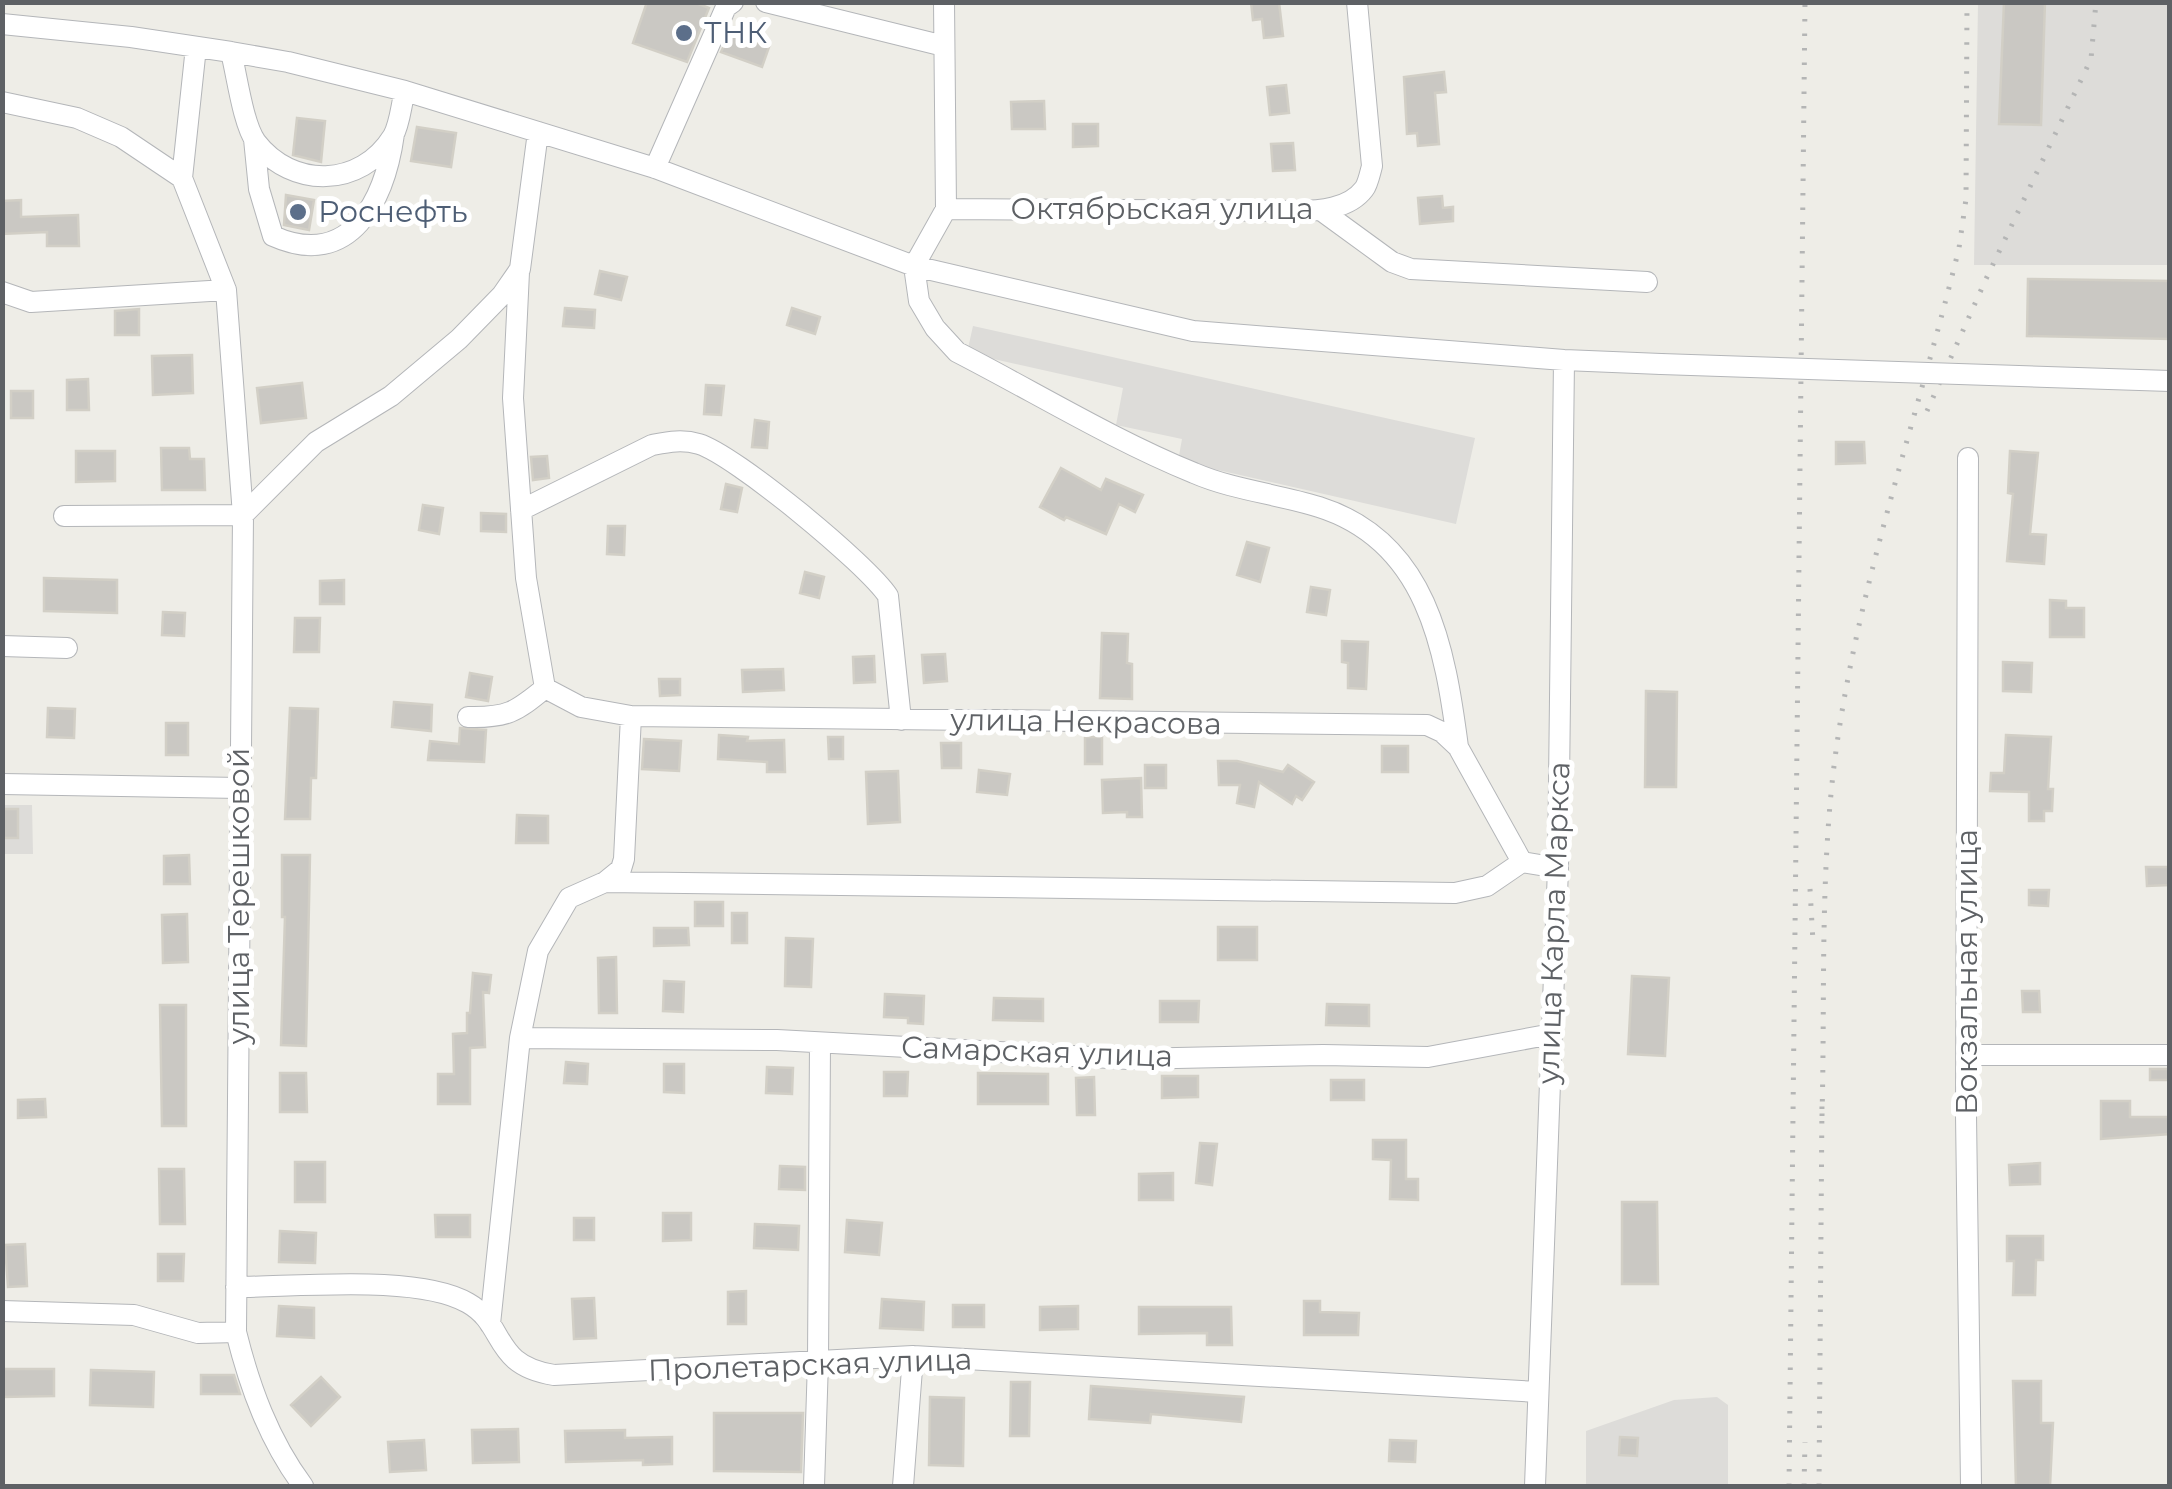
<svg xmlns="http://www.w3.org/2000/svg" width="2172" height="1489" viewBox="0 0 2172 1489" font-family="Montserrat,sans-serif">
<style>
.industrial{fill:#dddcd9}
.building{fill:#cac8c3;stroke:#d2cfc6;stroke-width:2.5}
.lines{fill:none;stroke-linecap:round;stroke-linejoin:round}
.minor-casing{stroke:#b4b6b9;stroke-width:22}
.minor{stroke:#fff;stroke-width:20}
.rail{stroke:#b4b5b5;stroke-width:5;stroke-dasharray:2.5 12;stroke-linecap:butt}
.minor-bridge-casing{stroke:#b4b6b9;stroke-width:22;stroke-linecap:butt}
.minor-bridge{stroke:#fff;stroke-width:20}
.service-dot{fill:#5c6f8a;stroke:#fff;stroke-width:4}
.labels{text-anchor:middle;stroke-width:10;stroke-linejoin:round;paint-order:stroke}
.service-label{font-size:30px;fill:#4e5e75;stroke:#fff;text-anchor:start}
.street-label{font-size:30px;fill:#5e6165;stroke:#fff}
</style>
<rect width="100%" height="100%" fill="#eeede7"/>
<!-- industrial -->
<path class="industrial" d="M1978 3H2169V265H1974Z
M973 326 1475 438 1456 524 1178 461 1182 439 1116 425 1123 388 967 353Z
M2 805H32L33 854H3Z
M1717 1397 1728 1405V1486H1586V1431L1674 1400Z"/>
<!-- building -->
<path class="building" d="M647 2H694L709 8 687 62 633 43Z
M1251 2H1279L1283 36 1264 38 1262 19 1253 20Z
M2004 2H2045L2041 125 1999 124Z
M730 33 769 47 762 67 721 52Z
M1444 72 1446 92 1435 93 1439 144 1418 146 1417 133 1407 134 1404 77Z
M1286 85 1289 113 1270 115 1267 87Z
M1044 101 1045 129H1012L1011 102Z
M297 118 325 121 321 162 293 155Z
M1073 124H1098V146L1073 147Z
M417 127 456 133 451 167 411 161Z
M1293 143 1295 170 1273 171 1271 144Z
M286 195 314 200 309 230 284 225Z
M1442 196 1443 208 1453 207V221L1420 224 1418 198Z
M21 200V217L78 215 79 246H47V232L2 234V201Z
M600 271 627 277 621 300 595 294Z
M2028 279 2170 281V339L2027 336Z
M565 308 595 310 594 328 563 326Z
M792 308 820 317 815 334 787 325Z
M139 309V335H115V311Z
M192 355 193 393 153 395 152 356Z
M88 379 89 410H67V380Z
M302 383 306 418 261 423 257 388Z
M706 385 724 386 721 415 704 414Z
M11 391H33V418H11Z
M755 420 769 422 767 448 752 447Z
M1836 442H1864L1865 463 1836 464Z
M161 448H189L190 459H204L205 490H162Z
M76 451H115V481L76 482Z
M2010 451 2038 453 2030 534 2046 535 2044 564 2007 561 2013 494 2008 493Z
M547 456 549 478 533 480 531 457Z
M1061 468 1101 490 1106 479 1143 495 1135 512 1119 504 1106 534 1066 517 1064 520 1040 507Z
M726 484 742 488 737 512 721 509Z
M423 505 443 508 439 534 419 530Z
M481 513 506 514V532L481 531Z
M608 526H625L624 555 607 554Z
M1247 542 1269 548 1260 582 1237 575Z
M805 572 824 577 819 598 800 593Z
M44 578 117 580V613L44 611Z
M344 580V604H320V581Z
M1311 587 1330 590 1326 615 1307 612Z
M2050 600 2066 601V608H2084V637H2050Z
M163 612 185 613 184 636 162 635Z
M295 618H320L319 652H294Z
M1102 633 1128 634 1127 663 1132 664V699L1100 698Z
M1342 641 1368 642 1366 689 1348 688V663L1342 662Z
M945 654 947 681 924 683 922 655Z
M874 656 875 682 854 683 853 657Z
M2003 662 2032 663 2031 692 2003 691Z
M783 669 784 690 743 692 742 670Z
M470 673 492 677 488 701 466 697Z
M659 679H680V695L660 696Z
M1646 691 1677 692 1676 787H1645Z
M394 702 432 705 431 731 392 727Z
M48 708 75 709 74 738 47 737Z
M290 708 318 709 316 778H311L310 819H285Z
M166 723H188V755H166Z
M460 728 486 730 484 762 428 760 430 741 459 744Z
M719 735 748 737 747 741 784 740 785 772H767V762L718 759Z
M2006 735 2051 737 2048 789H2053L2052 811H2044V821H2029V792L1990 791 1991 773H2004Z
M828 737H843V759H829Z
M1085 737H1102V764H1085Z
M644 739 681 741 679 771 642 769Z
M941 743H961V768H942Z
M1382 746H1408V772H1382Z
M1218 761H1237L1283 772 1288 765 1314 782 1302 800 1296 796 1292 804 1259 782 1254 807 1237 803 1240 785H1219Z
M1145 765H1166V788H1145Z
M979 770 1010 774 1007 795 977 792Z
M898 771 900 822 868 824 866 772Z
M1141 778 1142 817H1127V812L1103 813 1102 780Z
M2 809H18V838H2Z
M517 815 548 816V843H516Z
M189 855 190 884H164V856Z
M282 855H310L306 1046 281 1045 285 917H282Z
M2146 867H2170V885L2147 886Z
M2029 890H2049L2048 906 2029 905Z
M695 902H723V926H695Z
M732 913H747V943H732Z
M187 914 188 962 163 963 162 915Z
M1218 927H1257V960H1218Z
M654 928H688L689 945 654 946Z
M786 938 813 939 811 987 785 986Z
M616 957 617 1013H599L598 958Z
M473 973 491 975 489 993 483 992 485 1047 470 1048V1104H438V1074H454L453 1034 467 1033V1013H470Z
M1632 976 1669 978 1665 1056 1628 1054Z
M664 981 684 982 683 1012 663 1011Z
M2022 991H2039L2040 1012H2023Z
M885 994 924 996 923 1024 908 1023V1018L884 1017Z
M994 998 1043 999V1021L993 1020Z
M1160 1001H1199L1198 1022H1160Z
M1327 1004 1369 1005V1026L1326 1025Z
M160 1005H186V1126H162Z
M566 1062 588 1064 587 1084 564 1083Z
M664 1064H684V1093L664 1092Z
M767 1067 793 1068 792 1094 766 1093Z
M2150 1069H2170V1080H2150Z
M884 1072H908L907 1096H884Z
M280 1073H306L307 1112H280Z
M978 1073 1048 1074V1104H978Z
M1162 1076H1198V1097L1162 1098Z
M1094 1077 1095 1115H1077L1076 1078Z
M1331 1080H1364V1100H1331Z
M45 1099 46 1117 18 1118V1100Z
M2101 1101H2130V1117H2170V1134L2101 1139Z
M1373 1140H1406V1179H1418V1200L1390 1199 1391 1160 1373 1159Z
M1200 1143 1217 1144 1212 1185 1196 1183Z
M295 1162H325V1202H295Z
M2040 1163V1184L2010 1185 2009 1165Z
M780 1166 805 1167V1190L779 1189Z
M159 1169H184L185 1224H160Z
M1173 1173V1200H1139V1174Z
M1622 1202H1657L1658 1284H1622Z
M663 1213H691V1240L663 1241Z
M435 1215H470V1237H436Z
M574 1218H594V1240H574Z
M847 1220 882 1223 879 1255 845 1252Z
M755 1224 799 1226 798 1250 754 1248Z
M280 1231 316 1233 315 1263 279 1262Z
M2007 1236H2043V1260H2036L2035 1295H2013L2014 1261H2007Z
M25 1244 27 1286 8 1287 5 1245Z
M158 1254H184L183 1281H158Z
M746 1291V1324H728V1292Z
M594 1298 596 1338 574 1339 572 1299Z
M882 1299 924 1302 923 1330 880 1328Z
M1304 1301H1320V1312L1359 1313 1358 1335H1304Z
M953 1305H984V1327H953Z
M279 1306 314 1308V1338L277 1336Z
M1078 1306V1329L1040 1330V1307Z
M1139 1307H1231L1232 1345H1207V1333L1139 1334Z
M2 1369H54V1396L2 1397Z
M91 1370 154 1372 153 1407 90 1405Z
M201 1375H234L240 1394H201Z
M321 1377 340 1397 311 1426 291 1405Z
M2013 1381H2041V1423H2053L2050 1486H2016Z
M1011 1382H1030L1029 1436H1010Z
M1091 1386 1244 1397 1241 1422 1151 1414 1150 1423 1089 1419Z
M930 1397 964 1398 963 1466 929 1465Z
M714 1413H803L801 1472 714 1471Z
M518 1429 519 1462 473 1463 472 1430Z
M625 1430V1438L672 1437V1464L643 1465V1460L566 1462 565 1431Z
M1620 1437 1638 1438 1637 1456 1619 1455Z
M424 1440 426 1470 390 1472 388 1442Z
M1390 1440 1416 1441 1415 1462 1389 1461Z"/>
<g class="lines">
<!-- minor casing -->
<g class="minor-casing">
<path id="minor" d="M766 2 944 46
M944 2 946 209 914 266 919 301 935 328 957 352C1033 391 1115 441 1194 473 1233 490 1278 494 1319 507 1427 541 1445 648 1458 747
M2 24 131 37 231 52 288 62 405 91 655 168 914 266 1193 331 1564 360 1661 364
M231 52C237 76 243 124 256 142 292 189 361 188 393 136 400 124 401 105 405 91
M2 102 77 118 121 137 182 178 226 290 243 515 236 1332C250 1388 269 1440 303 1486
M254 139 259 189 273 236C351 271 385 199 394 134
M655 168 726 7 733 2
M182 178 196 47
M946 209 1297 211C1319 211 1349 209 1364 189 1368 184 1370 173 1372 166L1357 2
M1322 211 1392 262 1411 269 1647 282
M519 272 513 398 526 578 545 688
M2 292 31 302 226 290
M1968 458 1966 1115 1971 1486
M521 510 652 445C668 442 682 439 699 444 735 455 867 564 888 596L901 720
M64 516 243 515 316 442 391 396 459 339 502 295 520 269 538 132
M2 646 67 648
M545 688 581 707 631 716 1427 725 1442 732 1458 747 1522 862 1558 868
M468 717C507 718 516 712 545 688
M2 784 240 788
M605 882 1455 893 1487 886 1522 862
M520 1038 777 1040 1129 1059 1323 1055 1428 1057 1552 1034
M1968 1055H2170
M236 1287C295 1287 419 1274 468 1303 507 1325 491 1365 554 1375L913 1356 1538 1392
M2 1311 134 1315 198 1333 236 1332
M490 1324 520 1038 538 951 569 898 605 882 621 869 624 859 631 716
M814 1486 818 1361 820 1043
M903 1486 913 1356
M1535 1486 1558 868 1564 360"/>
</g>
<!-- minor -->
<use href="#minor" class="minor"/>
<!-- rail -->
<path class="rail" d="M1927 411 1986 279 2091 59 2096 2
M1810 889 1813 942
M1822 1116C1825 1000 1820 882 1834 766 1856 589 1917 421 1959 248L1966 199 1967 2
M1789 1486 1805 2
M1804 1486 1805 1442
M1819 1486 1822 1102"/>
<!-- minor-bridge casing -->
<g class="minor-bridge-casing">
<path id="minor-bridge" d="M1661 364 2170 381"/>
</g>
<!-- minor-bridge -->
<use href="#minor-bridge" class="minor-bridge"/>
</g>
<!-- markers -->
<g class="service-dot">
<circle cx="684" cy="33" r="10"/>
<circle cx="298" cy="212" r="10"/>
</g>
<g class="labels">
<!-- service labels -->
<g class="service-label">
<text x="704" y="43">ТНК</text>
<text x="318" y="222">Роснефть</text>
</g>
<!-- street labels -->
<g class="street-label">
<text x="1162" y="219">Октябрьская улица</text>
<text transform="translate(1086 722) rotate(1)" y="10">улица Некрасова</text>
<text transform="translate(239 896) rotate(-90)" y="10">улица Терешковой</text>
<text transform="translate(1554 923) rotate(-88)" y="10">улица Карла Маркса</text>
<text transform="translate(1967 972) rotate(-90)" y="10">Вокзальная улица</text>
<text transform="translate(1037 1052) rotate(2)" y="10">Самарская улица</text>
<text transform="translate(810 1365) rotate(-2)" y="10">Пролетарская улица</text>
</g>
</g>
<!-- border -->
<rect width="2172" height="1489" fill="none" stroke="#5e6165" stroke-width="10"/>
</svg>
